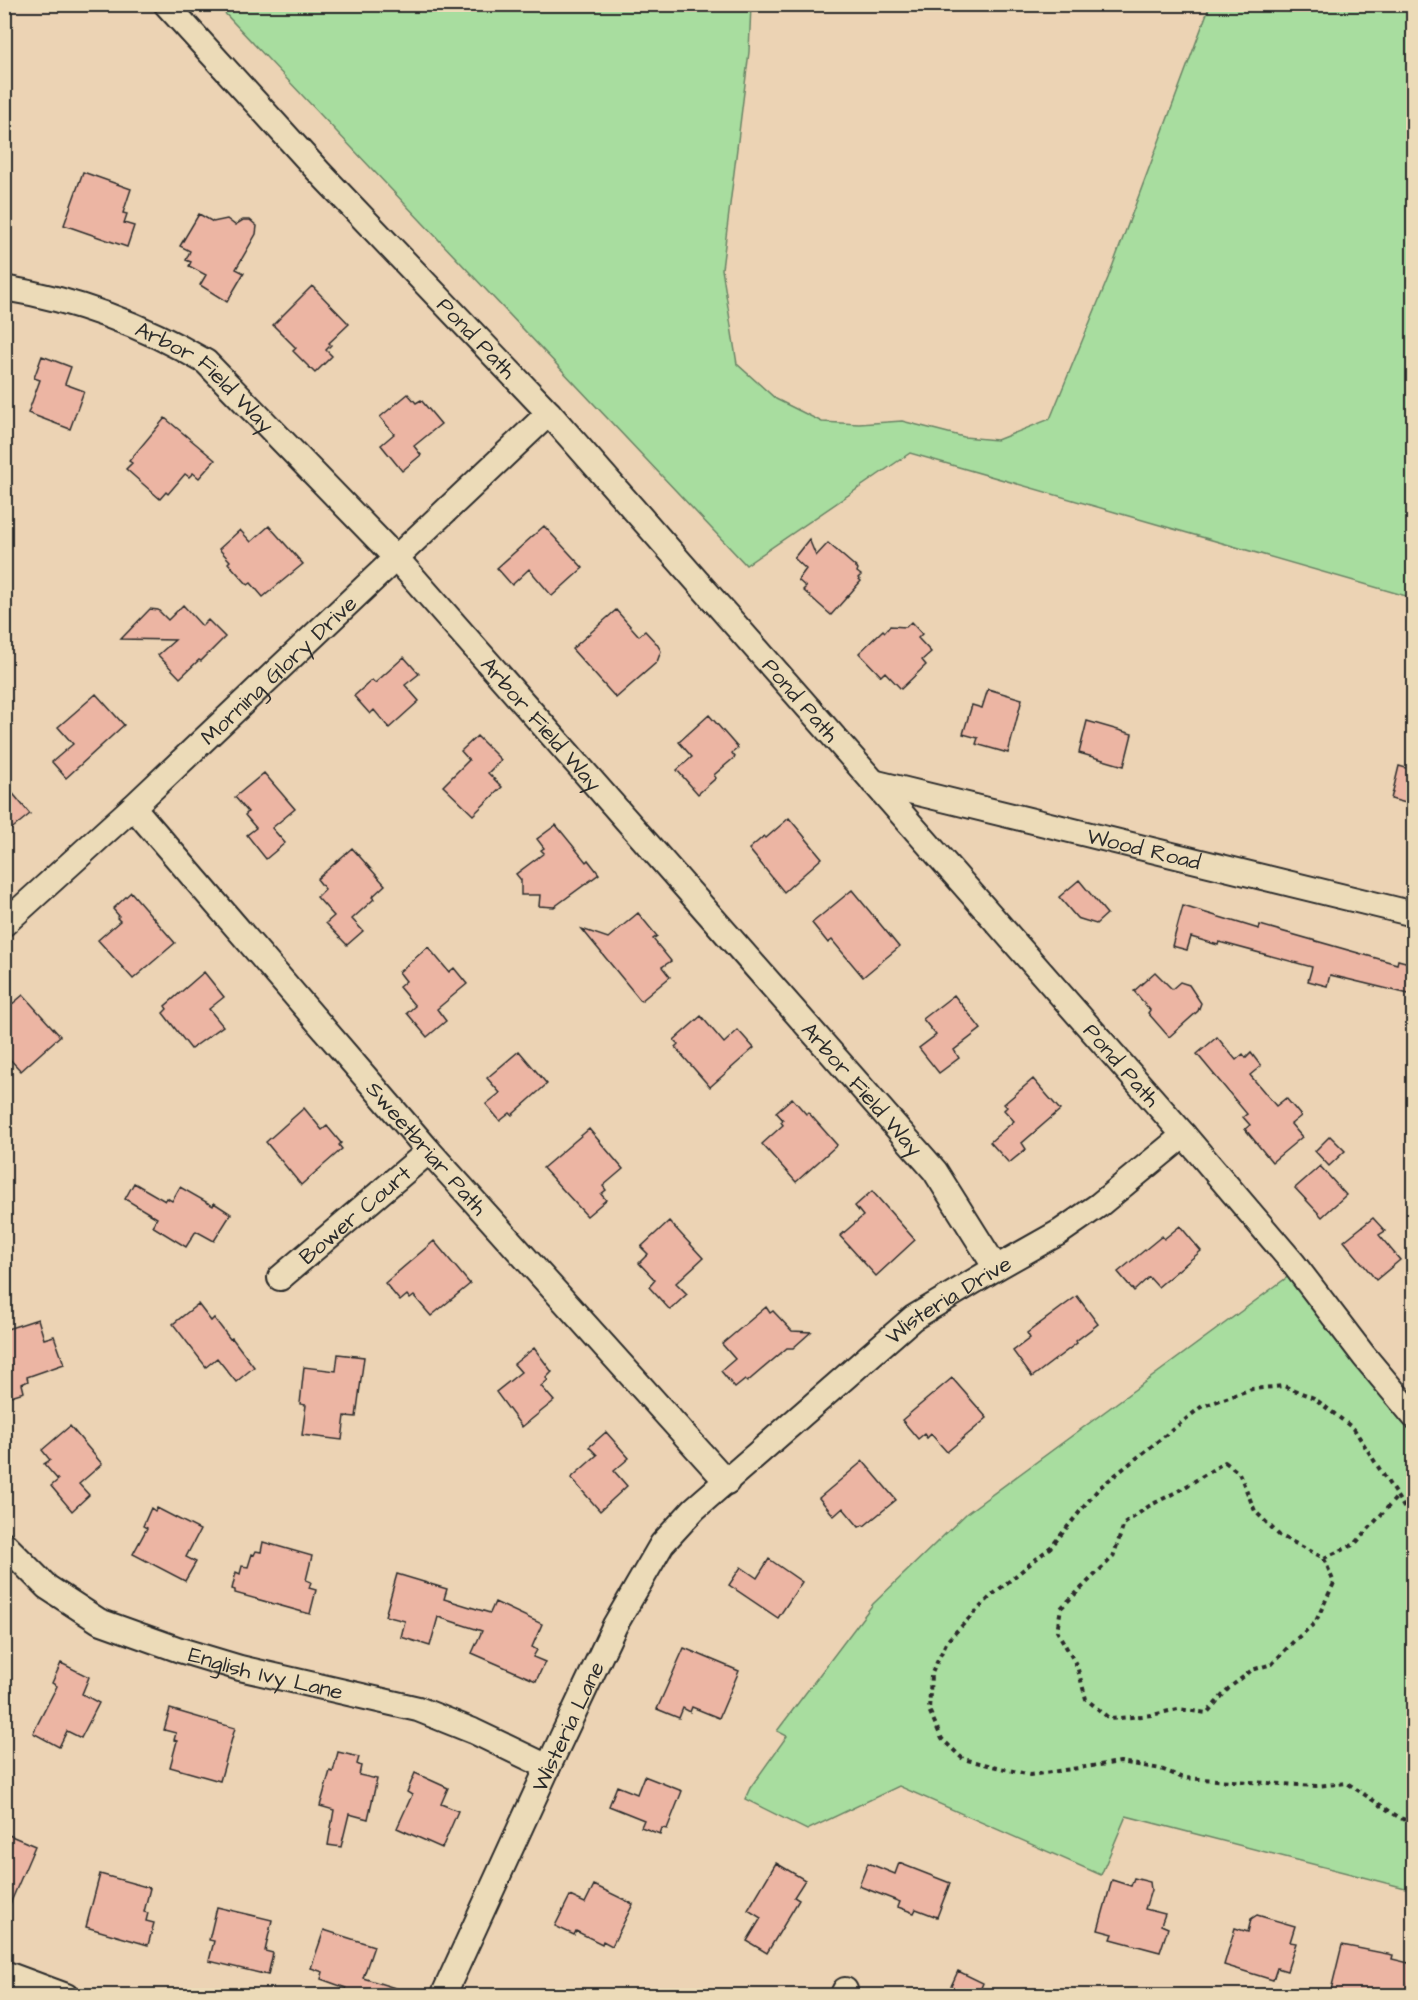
<svg xmlns="http://www.w3.org/2000/svg" width="1418" height="2000" viewBox="0 0 1418 2000" font-family="'Architects Daughter',sans-serif">
<style>
.green{fill:#a8dd9f;stroke:#6a8465;stroke-width:1.5}
.building{fill:#ecb5a3;stroke:#2b2b2b;stroke-width:1.5}
.lines{fill:none;stroke-linecap:round;stroke-linejoin:round}
.minor-casing{stroke:#2b2b2b;stroke-width:28}
.path{stroke:#2b2b2b;stroke-width:4;stroke-dasharray:4.5 4.5;stroke-linecap:butt}
.minor{stroke:#ecdbb8;stroke-width:24}
.labels{text-anchor:middle;stroke-width:4.5;stroke-linejoin:round;paint-order:stroke}
.street-label{font-size:22px;fill:#2b2b2b;stroke:#ecdbb8}
</style>
<rect width="100%" height="100%" fill="#ecd3b4"/>
<filter id="ink" filterUnits="userSpaceOnUse"><feTurbulence type="fractalNoise" baseFrequency=".0167" numOctaves="2"/><feDisplacementMap in="SourceGraphic" scale="12" xChannelSelector="R" yChannelSelector="G"/><feConvolveMatrix kernelMatrix="1 2 1 2 8 2 1 2 1" color-interpolation-filters="sRGB"/></filter>
<g filter="url(#ink)">
<!-- green -->
<path class="green" d="M217 5H751L749 52 722 269 737 364 776 399 822 422 859 424 902 421 964 437 997 440 1050 419 1108 278 1210 5H1413V598L910 453 746 565Z
M1293 1273 1413 1422V1890L1126 1816 1101 1875 899 1786 807 1830 745 1799 750 1788 787 1736 777 1731 873 1604 967 1513Z"/>
<!-- building -->
<path class="building" d="M83 172 131 189 123 213 127 214 124 223 134 226 127 247 64 225Z
M199 214 213 222 227 219 235 225 243 220H250L257 226 256 234 236 269 244 273 227 302 200 285 206 275 189 266 191 262 186 260 190 251 180 246Z
M312 286 349 324 329 343 331 345 326 350 332 356 315 373 293 351 296 348 273 325Z
M42 356 71 367 65 384 84 391 70 429 28 413 40 380 34 378Z
M408 394 416 403 421 400 441 424 414 446 421 455 402 471 381 445 394 434 380 417Z
M165 418 215 460 199 478 193 473 189 477 185 474 168 494 166 492 160 499 126 469 132 463 129 461Z
M269 526 303 564 263 597 251 583 248 585 228 563 230 561 219 549 240 530 251 542Z
M544 526 583 568 552 596 529 569 512 585 497 568Z
M809 539 816 556 828 543 858 569 857 572 861 575 858 578 861 581 831 615 803 590 806 587 798 580 806 569 794 558Z
M183 605 202 626 208 620 225 637 201 661 199 660 180 678 158 655 175 640 121 639 150 609 158 610 168 620Z
M616 610 639 636 645 631 657 644 661 651 657 662 616 698 572 649Z
M911 622 922 634 918 638 931 652 922 660 926 665 901 689 885 672 881 676 859 653 883 630 885 632 890 626 906 627Z
M404 657 419 674 405 685 419 701 389 728 374 710 370 714 354 696 372 680 375 683Z
M988 689 1022 699 1008 753 976 744 978 738 963 734 972 705 982 708Z
M96 694 124 725 66 778 52 762 73 744 58 727Z
M709 715 738 748 732 753 735 757 714 775 716 778 698 794 677 770 692 757 679 742Z
M1087 721 1132 734 1124 766 1079 753Z
M477 736 501 760 488 773 502 787 473 815 443 786 469 760 461 751Z
M1399 766 1413 770V791L1410 804 1391 799Z
M264 773 295 809 272 828 285 843 266 859 247 835 256 828 245 815 248 812 235 797Z
M4 783 30 814 4 835Z
M789 818 822 858 784 892 749 849 764 836 766 838Z
M556 825 586 862 588 860 599 874 554 907 539 906 540 895H521V880L516 874 544 853 541 850 544 848 537 839Z
M352 848 385 885 372 897 374 899 352 919 363 931 347 945 326 923 334 916 317 897 325 889 317 879Z
M1079 880 1107 914 1096 924 1077 918 1059 897Z
M852 890 899 947 863 977 832 940 828 943 812 923Z
M131 892 175 943 133 979 98 940 120 921 117 918 119 916 113 909Z
M1183 906 1259 929 1260 925 1397 964 1398 960 1413 964V995L1330 975 1327 986 1308 981 1312 967 1219 942 1218 945 1191 937 1187 950 1172 946Z
M638 913 657 936 653 939 671 961 662 967 670 977 641 1001 582 929 608 938Z
M428 947 449 972 454 968 467 984 437 1009 446 1021 427 1037 407 1013 415 1006 399 987 406 981 399 972Z
M204 972 224 997 209 1009 223 1026 191 1049 163 1013 167 1009 165 1006Z
M1155 972 1172 989 1180 982 1189 985 1201 1003 1198 1011 1169 1037 1148 1013 1150 1010 1134 991Z
M23 995 60 1036 21 1071 4 1053V1011Z
M954 995 981 1029 954 1050 959 1058 939 1073 919 1048 936 1035 923 1019Z
M701 1016 724 1043 738 1030 754 1048 710 1087 675 1047 678 1044 674 1040Z
M1217 1037 1236 1060 1243 1054 1246 1058 1251 1053 1261 1066 1250 1075 1276 1106 1286 1098 1301 1116 1291 1124 1302 1137 1272 1162 1245 1129 1250 1125 1243 1117 1247 1114 1197 1054Z
M519 1051 547 1084 512 1115 510 1113 500 1121 486 1104 500 1093 487 1078Z
M1033 1079 1060 1110 1022 1143 1026 1149 1009 1163 990 1142 1014 1121 1004 1110 1007 1107 1004 1104Z
M792 1098 806 1114 808 1112 837 1145 796 1182 762 1144 783 1125 781 1122 783 1120 776 1112Z
M304 1108 322 1130 327 1126 341 1143 339 1145 342 1149 301 1185 266 1142Z
M589 1129 623 1169 603 1186 606 1190 601 1194 606 1200 587 1216 543 1168Z
M1330 1136 1345 1151 1329 1166 1315 1151Z
M1320 1166 1346 1195 1322 1217 1295 1188Z
M134 1183 165 1201 167 1198 172 1201 180 1187 213 1206 214 1203 231 1214 214 1241 196 1231 186 1247 152 1226 157 1218 125 1199Z
M872 1191 915 1240 876 1276 840 1236 863 1216 855 1206Z
M1373 1218 1385 1231 1379 1235 1400 1260 1376 1280 1344 1241Z
M669 1221 703 1258 676 1283 687 1294 670 1310 649 1287 655 1280 639 1263 648 1254 641 1247Z
M1180 1226 1201 1251 1158 1287 1149 1277 1134 1291 1118 1272 1162 1236 1164 1239Z
M434 1241 470 1284 431 1316 414 1296 410 1299 407 1295 400 1301 385 1283Z
M1077 1296 1098 1324 1076 1341 1077 1343 1032 1377 1013 1351 1030 1338 1027 1333Z
M198 1304 211 1321 214 1318 230 1339 232 1338 254 1367 236 1382 217 1358 206 1367 173 1324Z
M766 1307 770 1313 773 1311 792 1331 811 1332 793 1348H787L747 1382 745 1380 735 1388 721 1371 735 1359 722 1344Z
M38 1319 44 1339 54 1336 64 1364 27 1377 28 1381 22 1384 24 1392 4 1398V1330Z
M534 1348 552 1372 546 1378 548 1380 541 1386 554 1401 522 1427 496 1392 521 1372 514 1364Z
M338 1354 364 1357 356 1417 345 1416 342 1440 302 1435 306 1405 300 1404 304 1367 336 1371Z
M952 1378 987 1418 947 1452 931 1434 927 1438 924 1434 918 1439 902 1420Z
M70 1426 102 1464 79 1484 89 1495 72 1511 51 1486 58 1480 44 1464 50 1460 42 1450Z
M606 1432 629 1458 614 1471 627 1486 600 1511 571 1478 597 1455 589 1447Z
M863 1461 896 1500 864 1526 863 1525 859 1527 843 1508 834 1516 819 1498Z
M151 1508 155 1511 157 1508 200 1530 186 1557 196 1562 185 1581 133 1554 147 1528 143 1526Z
M263 1542 312 1556 306 1580 311 1582 309 1588 316 1590 310 1614 235 1593V1590L232 1589 236 1572 240 1574 242 1566 248 1567 252 1554 254 1555 256 1551 261 1552Z
M769 1559 802 1582 778 1618 729 1585 741 1567 757 1578Z
M397 1574 447 1589 444 1599 490 1613 495 1602 542 1624 532 1647 537 1650 533 1657 545 1662 536 1681 472 1653 482 1631 438 1617 430 1646 401 1637 405 1621 385 1616Z
M684 1648 739 1671 719 1718 692 1707 690 1712 683 1708 679 1718 657 1709Z
M61 1663 89 1677 82 1694 99 1703 81 1738 67 1731 59 1747 33 1733 57 1686 52 1683Z
M170 1709 235 1728 220 1781 170 1767 177 1741 174 1740 176 1733 164 1730Z
M338 1752 359 1757 357 1764 361 1766 359 1775 377 1779 368 1819 349 1814 341 1847 328 1845 334 1810 320 1806 330 1771 333 1772Z
M415 1773 448 1788 441 1804 458 1811 442 1848 397 1828 412 1795 407 1792Z
M644 1776 682 1791 667 1829 662 1828 660 1834 641 1827 644 1820 609 1806 617 1786 637 1794Z
M4 1833 35 1846 4 1918Z
M776 1863 805 1880 794 1897 799 1900 767 1953 747 1941 761 1918 748 1910Z
M868 1863 895 1874 899 1863 950 1883 937 1917 916 1909 914 1913 898 1907 900 1902 859 1886Z
M100 1874 150 1888 144 1912 148 1913 146 1921 154 1923 148 1945 86 1927Z
M1134 1878 1150 1882 1151 1890 1145 1909 1165 1914 1161 1925 1168 1928 1160 1952 1111 1939 1113 1934 1098 1930 1112 1880 1131 1886Z
M594 1885 633 1904 612 1946 603 1941 602 1944 576 1931 574 1935 555 1926 570 1896 585 1903Z
M217 1907 272 1920 265 1951 273 1953 268 1975 209 1961 214 1941 209 1940Z
M1257 1915 1295 1926 1290 1942 1296 1943 1287 1971 1277 1968 1273 1980 1224 1965 1235 1928 1248 1932 1251 1919Z
M324 1930 374 1946 363 1978 408 1992 407 1995H344L346 1988 321 1979 323 1972 311 1968Z
M1342 1945 1393 1955 1392 1959 1413 1964 1407 1995H1341V1993L1331 1990Z
M958 1971 983 1983 978 1995H947Z"/>
<g class="lines">
<!-- minor casing -->
<g class="minor-casing">
<g id="minor">
<path id="s1" d="M166 4 320 173 549 413 1184 1135 1293 1263 1364 1356 1414 1416"/>
<path id="s2" d="M4 288C77 300 143 325 206 362L397 559 935 1171 996 1268"/>
<path id="s3" d="M873 782 1414 914"/>
<path id="s4" d="M133 807 429 1151 727 1482"/>
<path id="s5" d="M4 924 133 807 549 413"/>
<path id="s6" d="M280 1278 429 1151"/>
<path id="s7" d="M4 1544 47 1587 99 1621 180 1650 240 1668 418 1709 473 1731 548 1767"/>
<path d="M4 1973 66 1996"/>
<path id="s8" d="M443 1996 548 1767 615 1625 662 1544 694 1509 913 1318 996 1268 1060 1232 1099 1205 1184 1135"/>
<path d="M842 1996 845 1990"/>
</g>
</g>
<!-- path -->
<path class="path" d="M1225 1462 1239 1473 1255 1511 1279 1535 1324 1558 1334 1583 1315 1623 1294 1641 1272 1664 1252 1670 1229 1688 1207 1713 1178 1709 1152 1715 1110 1719 1086 1699 1077 1666 1057 1631 1061 1608 1113 1557 1124 1524 1149 1506 1182 1489Z
M1414 1523 1354 1429 1314 1398 1284 1386 1252 1389 1201 1407 1099 1488 1052 1546 991 1596 947 1641 931 1675 929 1710 942 1739 963 1759 1030 1775 1120 1762 1161 1769 1183 1778 1316 1786 1347 1783 1400 1818 1414 1823
M1324 1558 1355 1544 1396 1498"/>
<!-- minor -->
<use href="#minor" class="minor"/>
</g>
</g>
<g class="labels">
<!-- street labels -->
<g class="street-label">
<text dy="8" stroke="none"><textPath href="#s1" startOffset="456">Pond Path</textPath></text>
<text dy="8" stroke="none"><textPath href="#s2" startOffset="224">Arbor Field Way</textPath></text>
<text dy="8" stroke="none"><textPath href="#s5" startOffset="374">Morning Glory Drive</textPath></text>
<text dy="8" stroke="none"><textPath href="#s1" startOffset="942">Pond Path</textPath></text>
<text dy="8" stroke="none"><textPath href="#s2" startOffset="710">Arbor Field Way</textPath></text>
<text dy="8" stroke="none"><textPath href="#s3" startOffset="279">Wood Road</textPath></text>
<text dy="8" stroke="none"><textPath href="#s1" startOffset="1428">Pond Path</textPath></text>
<text dy="8" stroke="none"><textPath href="#s2" startOffset="1196">Arbor Field Way</textPath></text>
<text dy="8" stroke="none"><textPath href="#s4" startOffset="450">Sweetbriar Path</textPath></text>
<text dy="8" stroke="none"><textPath href="#s6" startOffset="98">Bower Court</textPath></text>
<text dy="8" stroke="none"><textPath href="#s8" startOffset="880">Wisteria Drive</textPath></text>
<text dy="8" stroke="none"><textPath href="#s7" startOffset="298">English Ivy Lane</textPath></text>
<text dy="8" stroke="none"><textPath href="#s8" startOffset="297">Wisteria Lane</textPath></text>
</g>
</g>
<!-- margin -->
<rect width="1418" height="2000" fill="none" stroke="#ecdbb8" stroke-width="24"/>
<rect x="12" y="12" width="1394" height="1976" fill="none" stroke="#2b2b2b" stroke-width="2" filter="url(#ink)"/>
</svg>
